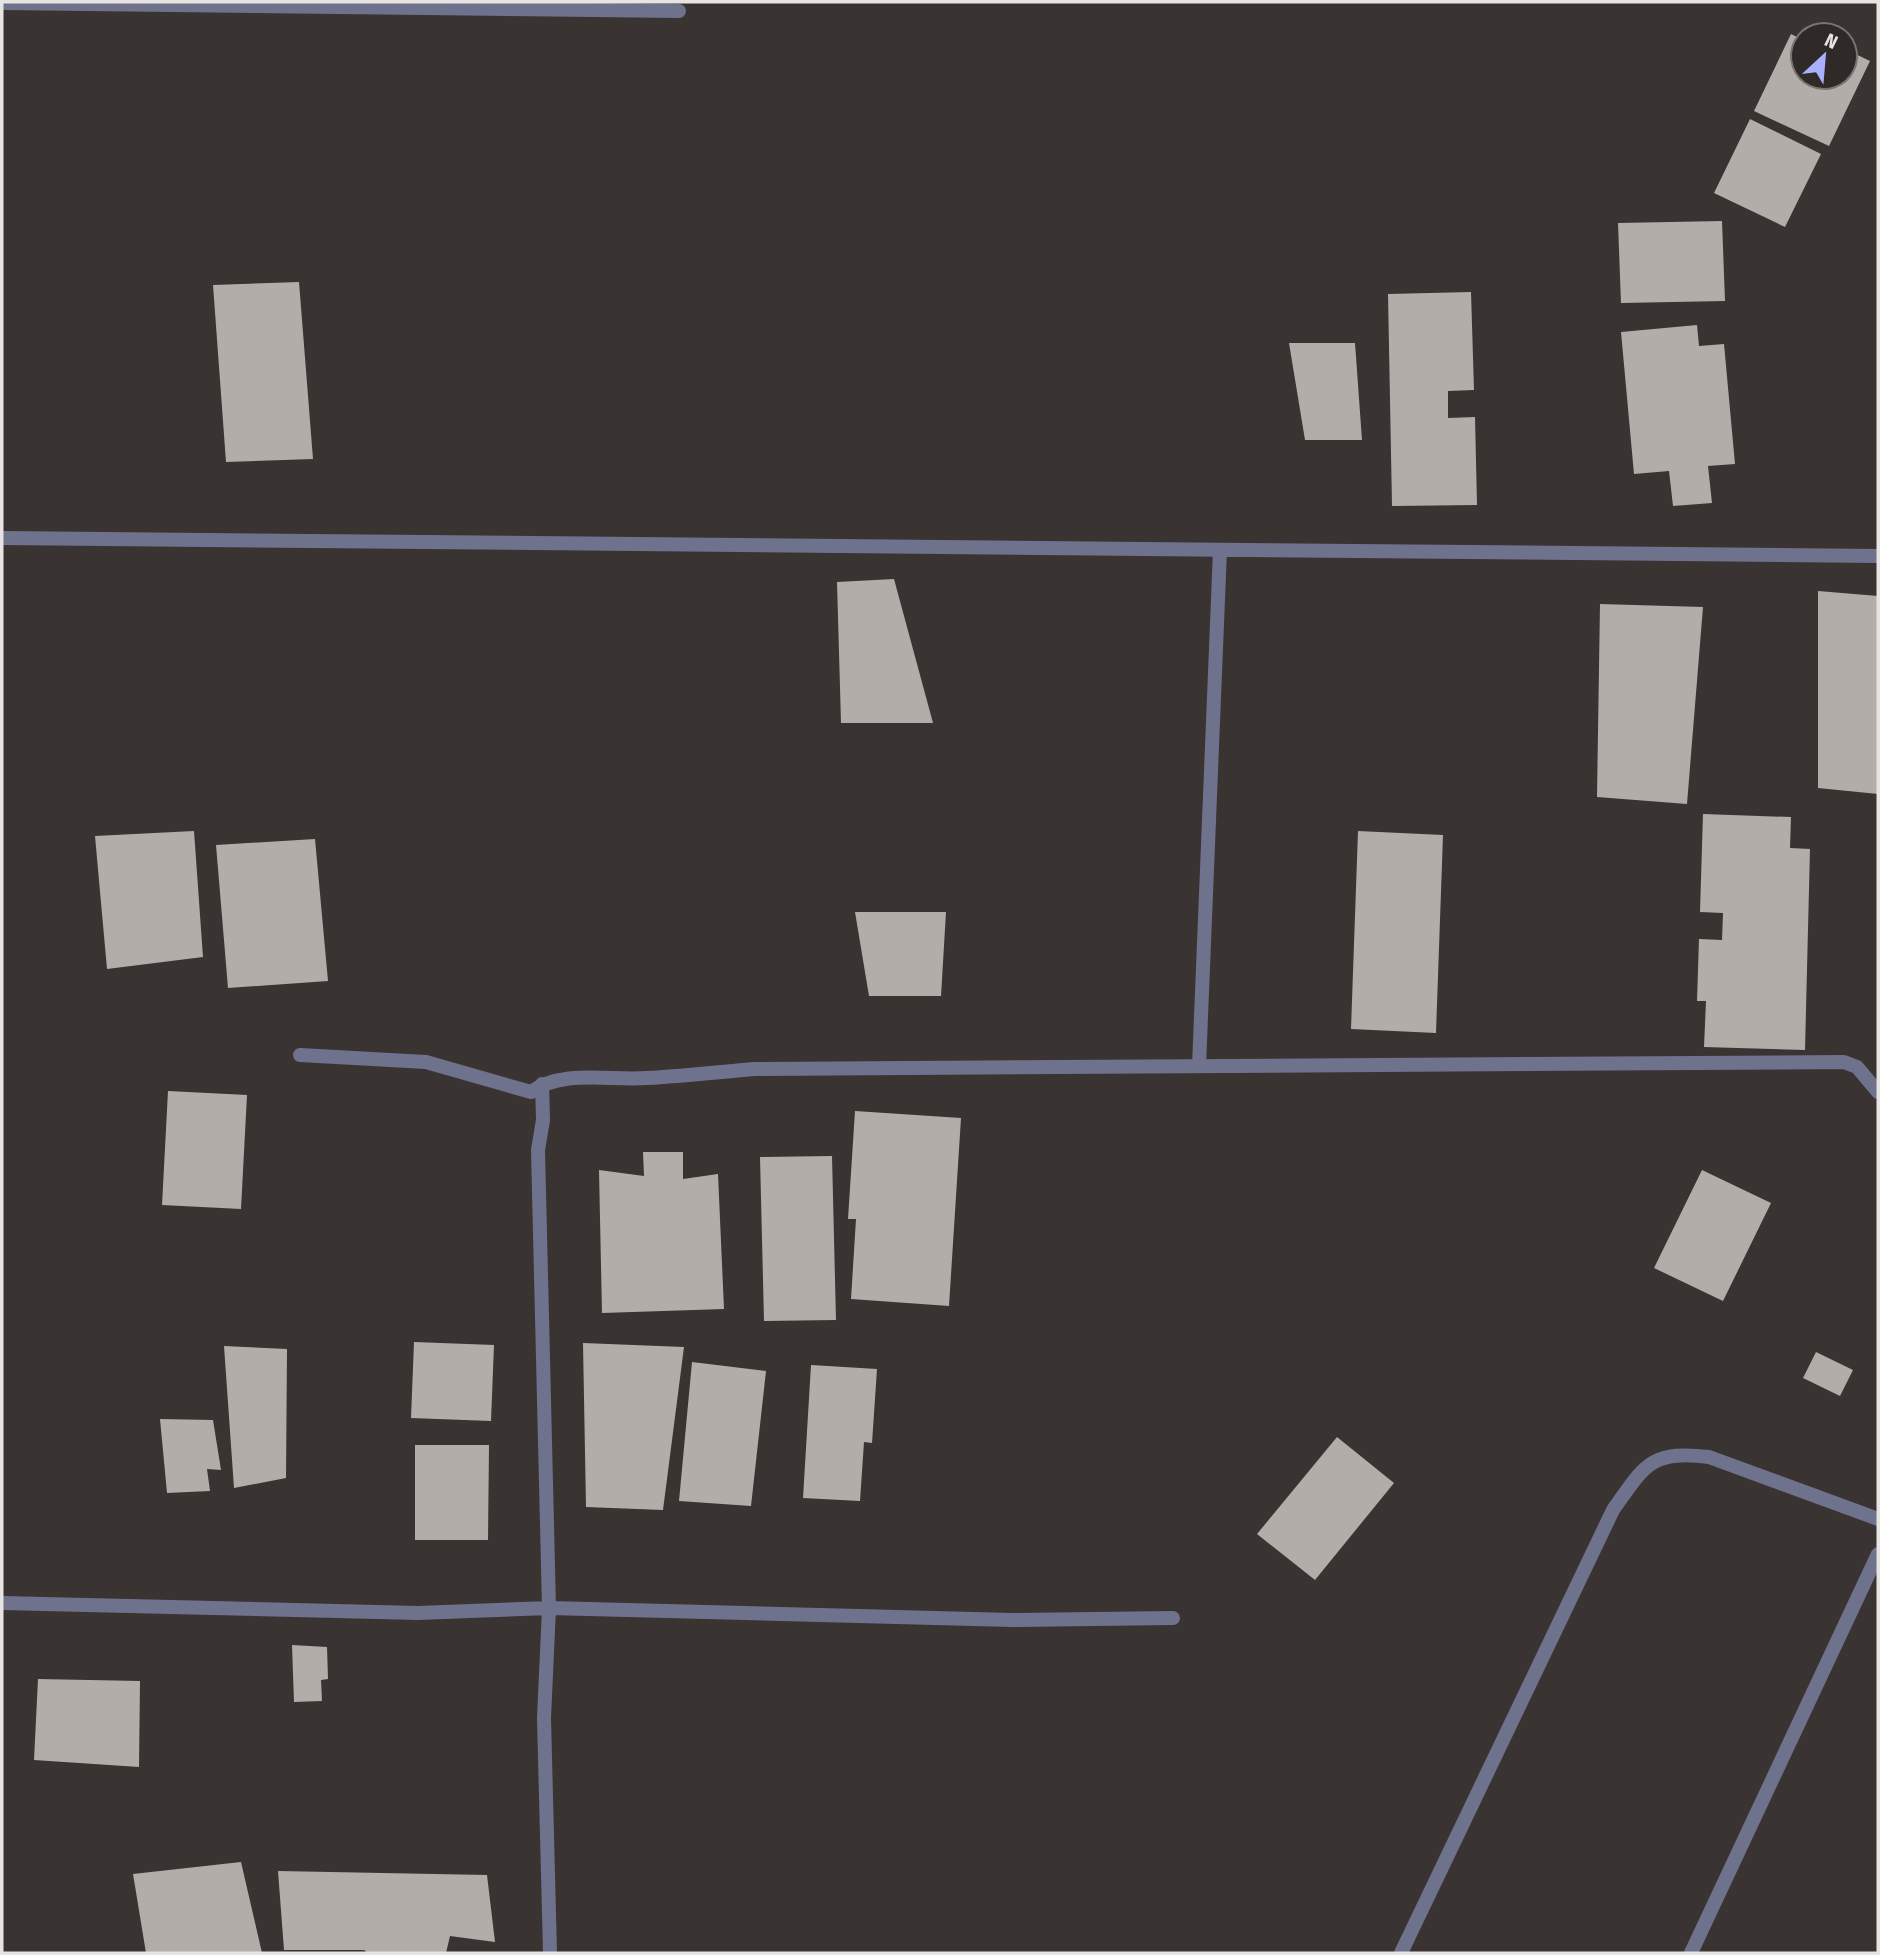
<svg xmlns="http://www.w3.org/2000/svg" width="1880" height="1955" viewBox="0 0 1880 1955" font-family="'Fira Sans Condensed',sans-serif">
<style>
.building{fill:#b3ada9}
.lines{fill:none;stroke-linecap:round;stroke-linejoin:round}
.street{stroke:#6f728c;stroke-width:14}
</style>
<rect width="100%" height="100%" fill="#393431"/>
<!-- building -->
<path class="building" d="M1791 34 1803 40V77H1845V49L1870 61 1829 146 1754 111Z
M1750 119 1821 154 1785 227 1714 193Z
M1722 221 1725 301 1621 303 1618 223Z
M299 282 313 459 226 462 213 285Z
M1471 292 1474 390 1448 391V418L1475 417 1477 505 1392 506 1388 294Z
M1697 325 1699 346 1724 344 1735 464 1708 466 1712 503 1673 506 1669 471 1634 474 1621 332Z
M1289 343H1355L1362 440H1305Z
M894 579 933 723H841L837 582Z
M1818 591 1878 596V794L1818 788Z
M1600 604 1703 607 1687 804 1597 797Z
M1703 814 1791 817 1790 848 1810 849 1805 1050 1704 1047 1706 1001H1697L1699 939 1722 940 1723 913 1700 912Z
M194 831 203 957 107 969 95 836Z
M1358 831 1443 835 1436 1033 1351 1029Z
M315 839 328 981 228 988 216 845Z
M855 912H946L941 996H869Z
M168 1091 247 1095 241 1209 162 1205Z
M855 1111 961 1118 949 1306 851 1299 856 1219H848Z
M643 1152H683V1179L718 1174 724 1309 602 1313 599 1170 644 1176Z
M832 1156 836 1320 764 1321 760 1157Z
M1702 1170 1771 1203 1723 1301 1654 1268Z
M414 1342 494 1345 491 1421 411 1418Z
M583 1343 684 1347 663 1510 586 1507Z
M224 1346 287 1349 286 1478 234 1488Z
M1816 1352 1853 1370 1840 1396 1803 1378Z
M692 1362 766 1371 751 1506 679 1501Z
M811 1365 877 1369 872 1443 864 1442 860 1501 803 1498Z
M160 1419 213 1420 221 1470 207 1469 210 1491 167 1493Z
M1337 1437 1394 1483 1315 1580 1257 1534Z
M415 1445H489L488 1540H415Z
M292 1645 327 1647 328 1679 321 1680 322 1701 294 1702Z
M38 1679 140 1681 139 1767 34 1760Z
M241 1862 262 1953H146L133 1874Z
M278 1871 487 1875 495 1942 450 1936 446 1953H368L364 1950H284Z"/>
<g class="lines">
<!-- street -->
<path class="street" d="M2 3 679 11
M2 538 1878 556
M300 1055 426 1062 531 1092C563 1069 610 1081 647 1078 683 1076 719 1072 755 1069L1844 1062 1857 1067 1878 1092
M1199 1066 1220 550
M542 1084 543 1120 538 1150 549 1608 544 1718 550 1953
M2 1603 418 1613 549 1608 1012 1620 1173 1618
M1401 1953 1613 1510C1645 1465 1650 1450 1709 1457L1878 1519
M1691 1953 1878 1554"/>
</g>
<!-- border -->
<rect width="1880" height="1955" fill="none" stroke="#e7e4e2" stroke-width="7"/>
<!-- north arrow -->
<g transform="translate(1824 56) rotate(26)"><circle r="33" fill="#2f2a27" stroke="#797472" stroke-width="2"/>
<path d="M0-5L12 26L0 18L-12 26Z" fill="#a9b0fc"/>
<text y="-10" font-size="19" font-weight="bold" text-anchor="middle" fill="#e7e4e2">N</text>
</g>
</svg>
